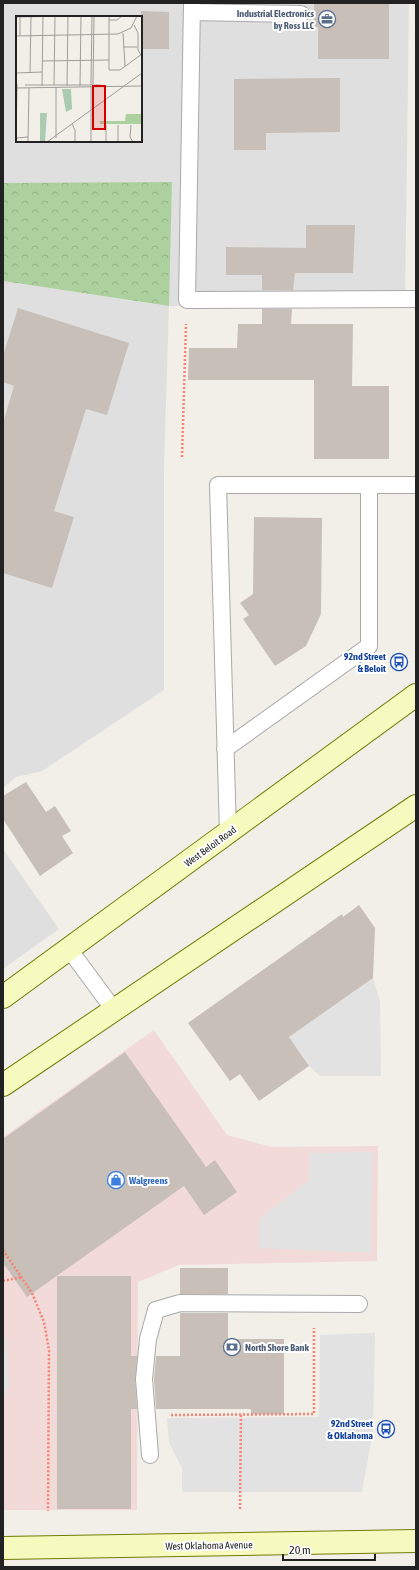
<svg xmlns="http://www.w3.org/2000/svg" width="419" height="1570" viewBox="0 0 419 1570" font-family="'Asap Condensed',sans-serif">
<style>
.residential{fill:#e0dfdf;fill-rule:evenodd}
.commercial{fill:#f2dad9}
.forest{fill:url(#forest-crowns)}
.parking{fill:#e2e2e2}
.building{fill:#c7bfb8}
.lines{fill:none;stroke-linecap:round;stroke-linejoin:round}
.service-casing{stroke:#a9a9a9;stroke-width:18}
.secondary-casing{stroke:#707d05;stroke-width:24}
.path{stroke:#fa8072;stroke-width:2.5;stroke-dasharray:2 2;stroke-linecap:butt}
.service{stroke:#fff;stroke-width:16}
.secondary{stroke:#f7fabf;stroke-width:22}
.labels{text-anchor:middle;stroke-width:4;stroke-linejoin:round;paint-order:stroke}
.service-label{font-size:10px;font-weight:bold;fill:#4e5e75;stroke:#fff;text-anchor:end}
.transit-label{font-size:10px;font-weight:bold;fill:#164399;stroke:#fff;text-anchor:end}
.street-label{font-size:10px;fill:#222;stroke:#fff}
.shop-label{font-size:10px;font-weight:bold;fill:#366cbe;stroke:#fff;text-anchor:start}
.inset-road{fill:none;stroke:#9f9d99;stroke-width:1}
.view{fill:#d40000;fill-opacity:0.15;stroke:#d40000;stroke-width:2}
.inset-edge{fill:none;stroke:#222;stroke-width:2}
</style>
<defs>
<pattern id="forest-crowns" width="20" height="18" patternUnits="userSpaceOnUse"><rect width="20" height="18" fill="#add19e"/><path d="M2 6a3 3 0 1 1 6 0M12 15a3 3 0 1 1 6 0" fill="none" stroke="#95b388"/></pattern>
</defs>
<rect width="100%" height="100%" fill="#f2efe9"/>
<!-- residential -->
<path class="residential" d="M3 3H409L405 306H169L164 468V690L42 771 16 777 3 788V281L168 306 172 183H3ZM17 17H141V141H17Z
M3 849 59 929 3 969Z"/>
<!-- commercial -->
<path class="commercial" d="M154 1030 227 1135 272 1147 378 1146 377 1261 179 1265 138 1282 137 1510H3V1137Z"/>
<!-- forest -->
<path class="forest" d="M172 182 169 306 3 281V183Z"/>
<!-- parking -->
<path class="parking" d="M373 978 380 1001 381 1076H320L309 1066 289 1037Z
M373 1152 371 1253 259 1248V1219L309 1180 310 1153Z
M375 1333 373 1431 362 1492H182V1468L169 1443 167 1418 319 1417 320 1335Z
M3 1334 6 1340 9 1383 3 1405Z"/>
<!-- building -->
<path class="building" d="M314 3H389V59H318V27H314Z
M141 11 169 12V49H141Z
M340 78V132L266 133V150H234V79Z
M306 225H355L353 273H295L293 290H262V275H226V247L306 248Z
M18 308 129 343 107 415 86 409 54 511 74 517 52 588 3 573V423L14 386 3 382V356Z
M262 309H292L291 324H353L352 386H389V459H314V380H188L189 348H237L238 324H262Z
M254 517 322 518 321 614 306 646 275 666 243 619 249 615 240 603 253 594Z
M26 782 46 812 55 806 71 831 62 836 73 853 40 876 3 819V796Z
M359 905 375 928 373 978 289 1037 309 1066 259 1101 240 1074 230 1081 188 1023 342 914 343 917Z
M125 1052 206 1167 215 1160 237 1192 204 1215 184 1186 27 1297 3 1263V1139Z
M180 1268H228V1294H180Z
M57 1276H131V1356H137L135 1380 137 1409H131V1509H57Z
M180 1313H228V1339H284V1414H251V1409H156L154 1379 156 1356H180Z"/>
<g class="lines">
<!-- service casing -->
<g class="service-casing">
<path id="service" d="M192 3 187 300 416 299
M192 12 301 14
M225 749 369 646V485
M228 833 218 485H416
M69 949 114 1010
M150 1455 144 1379 148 1339 156 1310 180 1303 359 1304"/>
</g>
<!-- secondary casing -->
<g class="secondary-casing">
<path id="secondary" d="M3 997 416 695
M3 1085 416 806
M3 1548 416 1541"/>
</g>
<!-- path -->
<path class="path" d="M182 457 186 324
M3 1250 32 1293 44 1322 49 1350 48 1511
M3 1281 22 1277
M171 1415 314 1414V1328
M240 1509 241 1414"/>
<!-- service -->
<use href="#service" class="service"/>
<!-- secondary -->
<use href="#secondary" class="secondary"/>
</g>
<!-- icons -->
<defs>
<g id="office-ring" transform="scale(0.9)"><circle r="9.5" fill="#fff" stroke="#5c6f8a" stroke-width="1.5"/><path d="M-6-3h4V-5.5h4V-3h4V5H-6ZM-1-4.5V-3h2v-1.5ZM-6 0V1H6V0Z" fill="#5c6f8a"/></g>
<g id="bus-ring" transform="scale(0.9)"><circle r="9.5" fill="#fff" stroke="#1a4fb4" stroke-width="1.5"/><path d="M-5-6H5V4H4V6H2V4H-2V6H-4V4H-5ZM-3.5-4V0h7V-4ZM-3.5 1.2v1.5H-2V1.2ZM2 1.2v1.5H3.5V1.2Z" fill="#1a4fb4"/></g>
<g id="shop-ring" transform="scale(0.9)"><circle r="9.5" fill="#fff" stroke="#3f7fe0" stroke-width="1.5"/><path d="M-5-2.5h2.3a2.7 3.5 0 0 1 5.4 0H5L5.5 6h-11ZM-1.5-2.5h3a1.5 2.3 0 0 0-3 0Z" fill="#3f7fe0"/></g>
<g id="bank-ring" transform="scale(0.9)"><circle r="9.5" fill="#fff" stroke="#5c6f8a" stroke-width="1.5"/><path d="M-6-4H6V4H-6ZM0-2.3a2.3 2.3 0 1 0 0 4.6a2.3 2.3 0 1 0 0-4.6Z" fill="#5c6f8a"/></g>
</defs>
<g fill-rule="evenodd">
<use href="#office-ring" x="327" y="19"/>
<use href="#bus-ring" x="399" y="662"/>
<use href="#shop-ring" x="116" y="1180"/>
<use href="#bank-ring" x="232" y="1347"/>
<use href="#bus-ring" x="386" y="1429"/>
</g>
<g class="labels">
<!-- service labels -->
<g class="service-label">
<text x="314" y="17">Industrial Electronics<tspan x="314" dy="12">by Ross LLC</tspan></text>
<text x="245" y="1351" text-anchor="start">North Shore Bank</text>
</g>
<!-- transit labels -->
<g class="transit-label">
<text x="386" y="660">92nd Street<tspan x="386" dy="12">&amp; Beloit</tspan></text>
<text x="373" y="1427">92nd Street<tspan x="373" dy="12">&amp; Oklahoma</tspan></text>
</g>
<!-- street labels -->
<g class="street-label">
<text transform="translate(210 846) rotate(-36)" y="4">West Beloit Road</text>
<text transform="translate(209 1545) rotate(-1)" y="4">West Oklahoma Avenue</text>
</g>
<!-- shop labels -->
<g class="shop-label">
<text x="129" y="1184">Walgreens</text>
</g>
</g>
<!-- overview -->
<g transform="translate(16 16)">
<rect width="126" height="126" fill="#f2efe9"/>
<path d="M110 98H126V108H84V105H109Z" fill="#add19e"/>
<path d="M46 73H55L56 93 50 96ZM24 97H31L29 126H24Z" fill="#aacbaf"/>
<path class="inset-road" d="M93 0V54H104L126 38M0 1 52 0M93 4H101L106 0M118 9 122 17V34L126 41M107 17 109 50M0 20 102 18 115 12 121 0M4 20V1M107 31H121M26 45 93 44M0 57 26 56M14 57 15 1M77 68 78 0M9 69H85M38 69 39 0M75 69 76 0M26 70 27 0M51 70 52 0M64 70 65 0M75 70V126M40 71V122M0 72 126 70M56 108 59 114V126M115 109 114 121 117 126M0 122 12 121M0 126 1 68M12 126 13 72M31 126 126 57M90 126V109M102 126V109"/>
<path class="view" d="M77 70H89V113H77Z"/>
<rect width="126" height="126" class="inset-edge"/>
</g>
<!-- border -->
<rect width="419" height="1570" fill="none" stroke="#222222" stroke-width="8"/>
<!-- scale -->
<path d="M283 1554v6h92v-6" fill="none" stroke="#222222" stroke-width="2"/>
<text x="289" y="1554" font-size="12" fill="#222222" stroke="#ffffff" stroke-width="3" paint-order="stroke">20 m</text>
</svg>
